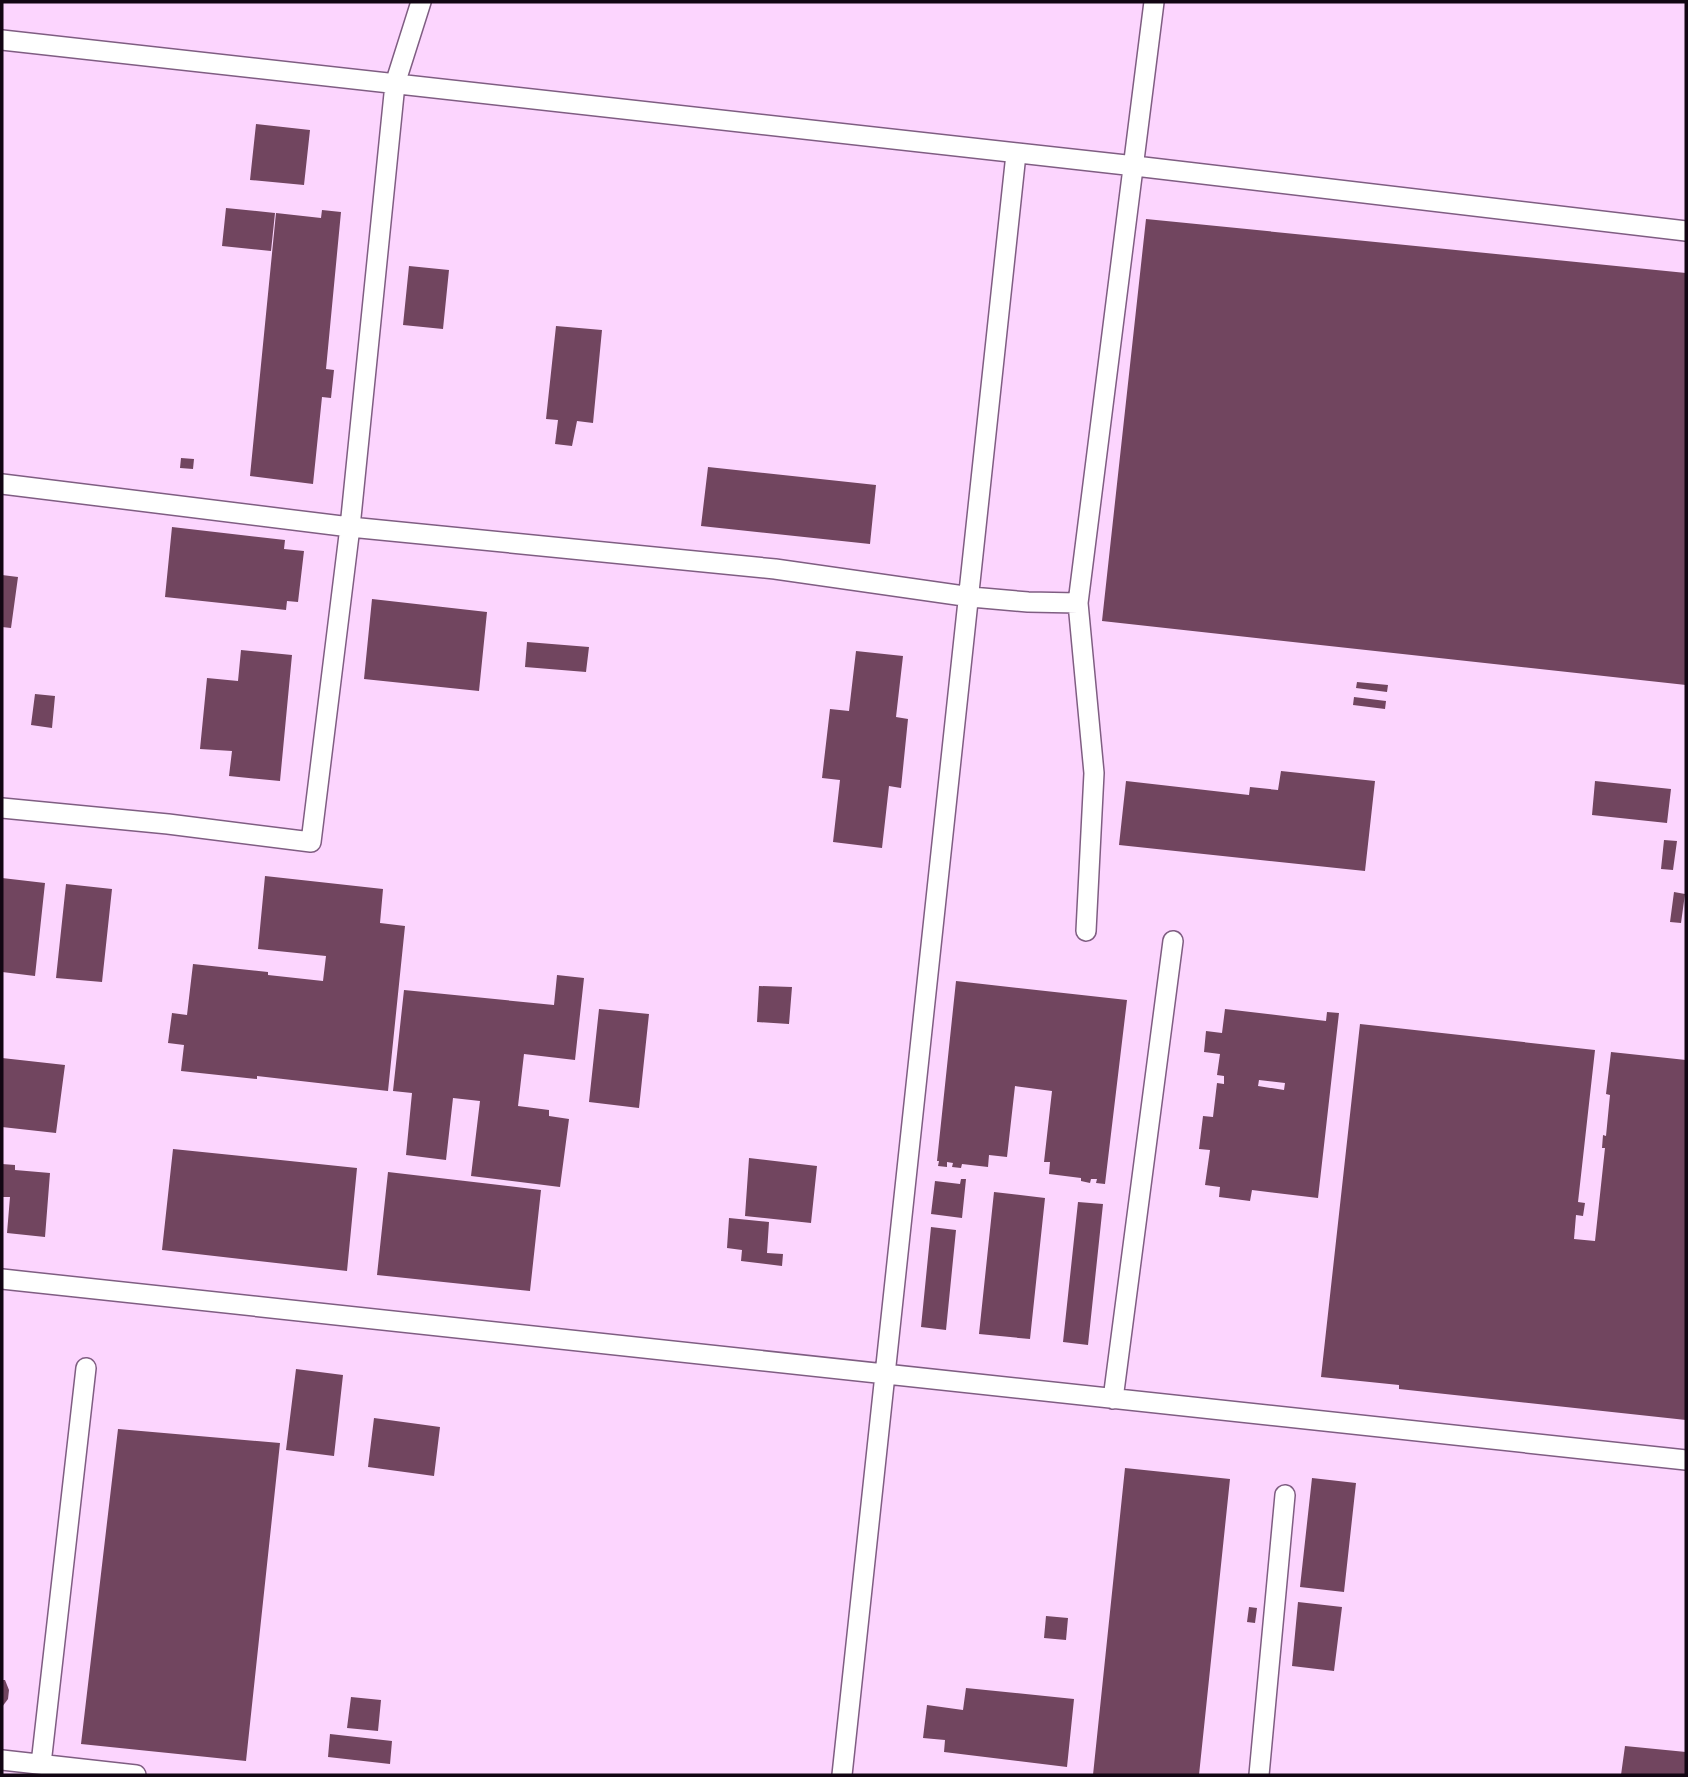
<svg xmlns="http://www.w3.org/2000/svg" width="1688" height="1777" viewBox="0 0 1688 1777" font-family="'Fira Sans',sans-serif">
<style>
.building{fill:#71455f;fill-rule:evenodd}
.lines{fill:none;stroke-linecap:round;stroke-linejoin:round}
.lane-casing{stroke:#7f5d82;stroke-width:22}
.lane{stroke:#fff;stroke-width:19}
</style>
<rect width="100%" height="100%" fill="#fcd5fe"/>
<!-- building -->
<path class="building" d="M256 124 310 130 304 185 250 180Z
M226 208 275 213 271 251 222 246Z
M322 210 341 212 326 369 334 370 331 398 322 397 313 484 250 476 276 213 321 218Z
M1146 219 1686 273V685L1102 621Z
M409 266 449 270 443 329 403 325Z
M556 326 602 330 593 423 577 421 572 446 555 444 558 420 546 419Z
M181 458 194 459 193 469 180 468Z
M708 467 876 485 870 544 701 526Z
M172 527 285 540 284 549 304 551 298 602 287 601 286 610 165 597Z
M2 575 18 577 11 628 2 627Z
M372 599 487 612 479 691 364 679Z
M527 642 589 647 586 672 525 667Z
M241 650 292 655 280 781 229 776 232 751 200 749 207 678 238 681Z
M856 651 903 656 896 717 908 719 901 788 889 786 882 848 833 842 840 780 822 778 830 709 849 711Z
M1357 682 1388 685 1387 692 1356 688Z
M35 694 55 696 52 728 31 725Z
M1354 697 1386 701 1385 709 1353 705Z
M1281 771 1375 781 1365 871 1119 845 1126 781 1249 795 1250 787 1278 790Z
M1595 781 1671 789 1667 823 1592 815Z
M1664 840 1677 841 1673 870 1661 869Z
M265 876 383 889 380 923 405 926 388 1091 257 1076V1079L181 1071 184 1045 168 1043 172 1013 187 1015 193 964 268 972V975L323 981 326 956 258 949Z
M2 878 45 883 35 976 2 972Z
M66 884 112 889 102 982 56 978Z
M1674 892 1685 894 1681 923 1670 922Z
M557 975 584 978 575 1060 524 1054 518 1106 549 1110V1116L569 1119 560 1187 471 1176 480 1101 453 1098 446 1160 406 1155 412 1093 393 1091 404 990 554 1005Z
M956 981 1127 1000 1105 1184 1096 1183 1097 1179H1091L1090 1183 1081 1181V1178L1049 1174 1050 1162H1044L1052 1091 1015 1086 1007 1157 989 1155 988 1167 962 1164 961 1168 952 1167 953 1163 947 1162V1167L938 1166 939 1161H937Z
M759 986 792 987 789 1024 757 1022Z
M599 1009 649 1014 639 1108 589 1102Z
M1225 1009 1326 1021 1327 1012 1339 1013 1318 1198 1252 1190 1250 1201 1219 1197 1220 1187 1205 1185 1210 1150 1199 1149 1203 1116 1213 1117 1217 1083 1224 1084V1076L1217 1075 1220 1054 1204 1052 1206 1031 1222 1033ZM1259 1080 1285 1083 1284 1090 1258 1086Z
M1360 1024 1595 1050 1578 1202 1585 1203 1583 1216 1576 1215 1574 1239 1595 1241 1605 1148H1602L1603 1135 1606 1136 1610 1095 1606 1094 1611 1052 1686 1060V1420L1399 1389V1385L1321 1377Z
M2 1058 65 1065 56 1133 2 1127Z
M173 1149 357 1168 347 1271 162 1250Z
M749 1158 817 1166 811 1223 745 1216Z
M2 1164 15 1165V1170L50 1173 45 1237 7 1233 10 1197H2Z
M388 1172 541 1190 530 1291 377 1275Z
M961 1179H966L962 1218 931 1214 935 1181 960 1184Z
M994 1192 1045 1198 1030 1339 979 1334Z
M1078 1202 1103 1204 1088 1345 1063 1342Z
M729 1218 769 1222 767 1253 783 1254 782 1266 741 1261 742 1250 727 1248Z
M931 1227 956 1230 946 1330 921 1327Z
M296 1369 343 1375 334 1456 286 1450Z
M374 1418 440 1427 434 1476 368 1467Z
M118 1429 280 1443 246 1761 81 1744Z
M1125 1468 1230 1479 1199 1775H1093Z
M1312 1478 1356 1483 1344 1592 1300 1587Z
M1298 1602 1342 1607 1334 1671 1292 1666Z
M1249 1607 1257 1608 1255 1623 1247 1622Z
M1046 1616 1068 1618 1066 1640 1044 1638Z
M2 1680H5L9 1690 8 1699 2 1707Z
M966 1688 1074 1699 1067 1767 944 1752 945 1740 923 1738 927 1705 963 1710Z
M351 1697 381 1700 378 1731 347 1728Z
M330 1734 392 1741 390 1764 328 1757Z
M1625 1746 1686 1752V1775H1621Z"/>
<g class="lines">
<!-- lane casing -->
<g class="lane-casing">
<path id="lane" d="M2 40 1135 166 1686 231
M2 484 350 527 775 569 971 597 1028 602 1078 603 1094 773 1086 931
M1078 603 1154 2
M2 808 168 824 311 842 350 527 395 84 421 2
M2 1279 1686 1460
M1113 1399 1173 941
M2 1760 136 1775
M41 1764 86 1368
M842 1775 1016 154
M1259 1775 1285 1495"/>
</g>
<!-- lane -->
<use href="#lane" class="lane"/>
</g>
<!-- border -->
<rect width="1688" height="1777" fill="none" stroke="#120613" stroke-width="7"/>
</svg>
